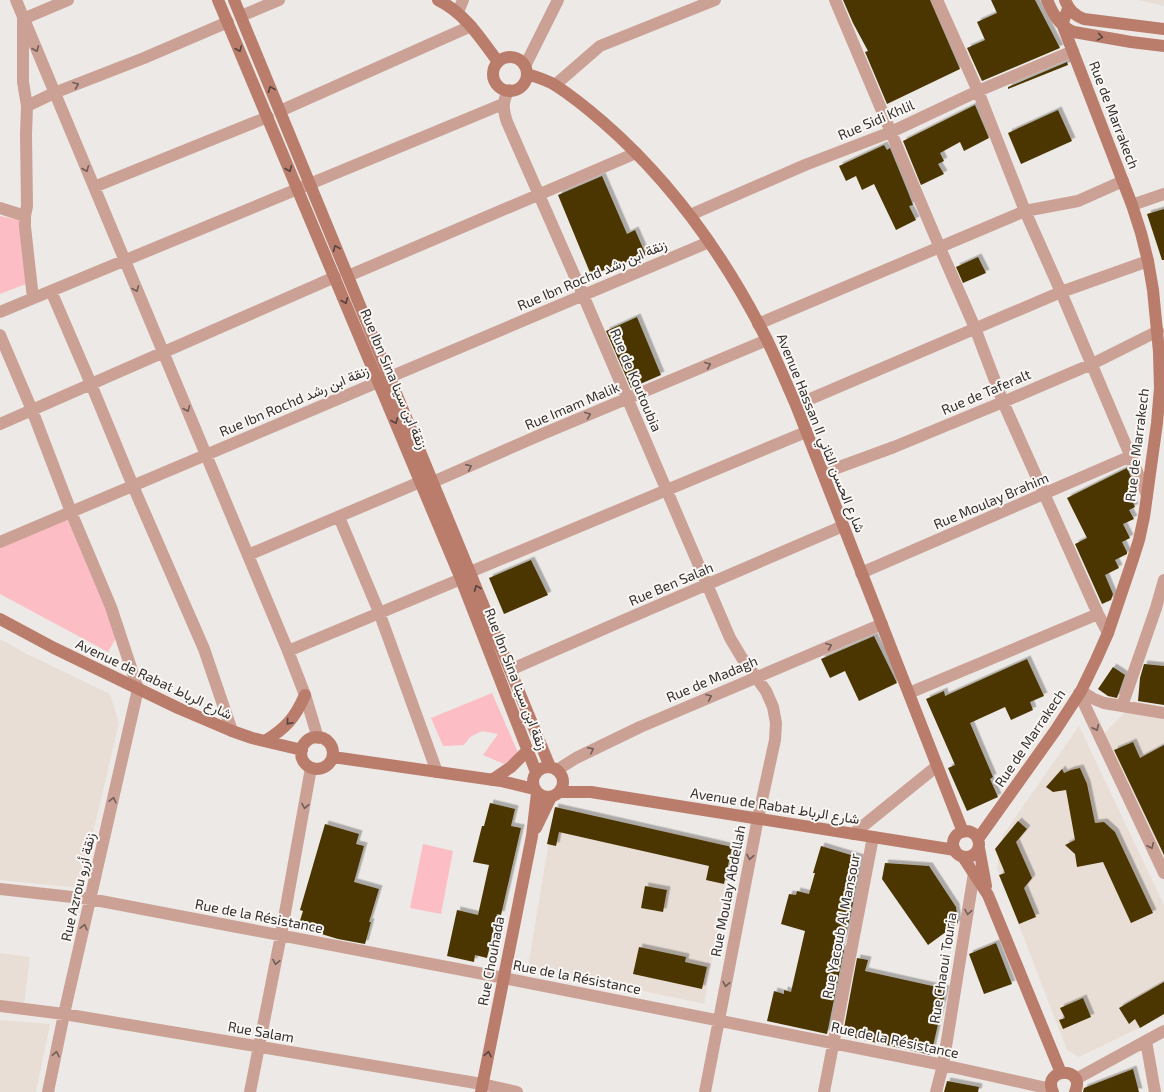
<svg xmlns="http://www.w3.org/2000/svg" width="1164" height="1092" viewBox="0 0 1164 1092" font-family="'Exo 2',Vazirmatn,sans-serif">
<style>
.built{fill:#e8ded6}
.green{fill:#fcbec4}
.building{fill:#4b3600;filter:url(#shadow)}
.lines{fill:none;stroke-linecap:round;stroke-linejoin:round}
.street{stroke:#cca195;stroke-width:12}
.secondary{stroke:#ba7c6b;stroke-width:12}
.oneway{stroke:#564440}
.oneway2{stroke:#715e59}
.labels{text-anchor:middle;stroke-width:4;stroke-linejoin:round;paint-order:stroke}
.street-label{font-size:14px;fill:#343231;stroke:#faf6f3}
</style>
<defs>
<filter id="shadow"><feDropShadow dx="3.5" dy="-3.5" stdDeviation="0" flood-color="#0004"/></filter>
</defs>
<rect width="100%" height="100%" fill="#ece9e6"/>
<!-- built -->
<path class="built" d="M1138 0H1164V6Z
M0 639 25 653 110 694 119 723 80 888 0 880Z
M1125 712 1164 718V870L1100 738Z
M1079 726 1164 905V1016L1079 1057 1067 1050 997 868 1003 835Z
M554 810 733 844 704 1004 528 966Z
M0 953 30 957 24 1005 0 1002Z
M0 1020 50 1024 36 1092H0Z"/>
<!-- green -->
<path class="green" d="M0 216 19 220 26 284 0 294Z
M71 511 120 631 108 652 0 594V540Z
M492 693 519 755 504 764 483 755 498 734 482 731 470 737 464 745 443 746 431 718Z
M423 844 453 851 441 914 410 908Z"/>
<!-- building -->
<path class="building" d="M843 0H930L960 69 887 104 865 52 868 51 853 23Z
M991 0H1035L1060 48 982 81 967 48 985 40 977 22 997 13Z
M1067 62 1068 65 1008 89V87Z
M975 105 989 138 964 151 960 142 940 153 944 161 938 164 944 174 921 185 903 141Z
M1058 110 1072 141 1021 164 1008 133Z
M884 145 887 150 890 148 908 192 913 205 909 206 916 220 896 230 874 184 862 190 856 176 846 181 839 166Z
M602 176 627 234 635 230 646 255 591 275 558 195Z
M1164 209V260H1162L1147 214Z
M978 257 986 273 963 283 956 267Z
M637 317 661 375 631 388 606 331Z
M1127 468 1136 488 1128 492 1135 507 1129 510 1134 519 1123 524 1130 538 1122 542 1127 552V554L1115 560 1119 568 1105 575 1113 594 1111 600 1102 604 1075 544 1087 538 1067 498Z
M531 560 548 595 504 614 489 578Z
M874 636 897 683 859 701 845 671 830 678 821 659Z
M1027 659 1044 696 1030 702 1033 710 1011 720 1005 707 970 723 993 777 990 779 998 797 967 811 948 768 955 765 926 699 944 691 945 696Z
M1144 664 1164 666V705L1138 701 1140 678Z
M1113 667 1125 675 1117 698 1108 696 1098 689Z
M1133 742 1140 758 1164 745V855L1114 750Z
M1080 768 1087 784 1095 823 1104 822 1115 832 1153 913 1131 923 1103 862 1077 867 1075 854 1065 845 1075 840 1066 790 1053 792 1046 787 1062 769 1064 773 1071 770Z
M490 803 515 809 511 826 521 828 501 915 497 914 487 958 475 955 474 962 447 956 457 910 478 915 489 865 473 862 482 826H484Z
M555 807 732 847 724 884 706 880 709 866 559 832 556 846 547 844Z
M1018 821 1027 829 1016 842 1032 878 1024 888 1036 917 1019 924 999 875 1005 873 995 849Z
M325 824 359 834 356 844 364 846 354 882 379 889 369 922H371L365 944 338 939 298 927 303 911 300 910Z
M821 846 861 858 851 914 841 949 844 950 827 1034 767 1021 774 991 784 994V990L791 992 805 931 781 924 789 894 796 895 797 891 809 894 815 873H813Z
M885 863 929 866 956 907 958 923 928 945 882 879Z
M645 886 667 890 663 912 641 908Z
M996 943 1012 984 984 994 969 954Z
M639 947 686 957 685 962 707 967 702 989 633 974Z
M857 958 868 960 865 971 946 989 931 1055 855 1038 856 1031 844 1028Z
M1164 982V1014L1140 1028 1135 1019 1129 1024 1119 1008Z
M1083 998 1091 1017 1063 1029 1059 1020 1065 1018 1060 1008Z
M1133 1069 1139 1092H1083L1084 1088Z
M947 1081 979 1087 978 1092H944Z"/>
<g class="lines">
<!-- street -->
<path class="street" d="M16 0 288 651 305 695 318 738
M835 0 940 248 975 328 1003 402 1098 614 1108 633
M937 0 978 91 1025 211 1061 292 1147 495
M458 12 463 0
M241 16 279 0
M525 66 558 0
M555 85 600 46 715 0
M509 90C502 101 503 110 507 122L583 295 730 638 742 658 766 691 773 707 776 723 775 740 758 818 705 1092
M27 106 54 93 144 58 228 22
M280 111 471 26
M94 187 268 117
M1132 205 1164 194
M0 208 25 216
M690 215 805 165 891 132 978 91 1073 51
M348 276 636 153
M51 291 91 384 133 486 204 649 232 731
M33 298 25 227V216L27 206 26 134 27 106 23 82V19L68 0
M0 312 503 104
M758 324 1025 211 1078 201 1123 181
M0 335 32 410 71 512 111 607 138 689 64 1014 48 1092
M796 405 1061 292 1148 261
M0 424 335 277
M823 473 894 447 1003 402 1092 364 1158 331
M433 482 540 435 767 340
M339 517 379 612 437 772
M0 542 709 242
M248 555 420 482
M470 572 806 432
M861 573 1131 456
M288 651 461 579
M510 670 615 624 843 526
M1081 691 1094 699 1104 703 1164 713
M909 693 1098 614
M1079 693 1164 873
M1122 706 1156 608 1164 580
M557 770 576 758 640 727 882 624
M853 834 937 766
M0 889 90 899 489 975 943 1065 1051 1089
M0 1006 64 1014 482 1084 517 1092
M1146 1041 1155 1092
M1076 1079 1164 1031
M250 1092 281 935 311 768
M824 1092 873 837
M936 1092 943 1065 974 873"/>
<!-- secondary -->
<path class="secondary" d="M218 0 461 579 536 772
M234 0 550 767
M438 0C465 13 481 39 498 62
M1047 0C1053 14 1059 26 1074 32L1131 42 1164 46
M1065 0C1069 10 1074 15 1084 19L1164 29
M493 74a17 17 0 1 1 34 0a17 17 0 1 1-34 0Z
M527 74C537 77 547 80 555 85 572 96 588 109 603 122 672 182 725 257 766 338 777 360 786 383 796 405L963 832
M0 619 54 648 178 708 232 731 252 738 302 750
M301 753a16 16 0 1 1 32 0a16 16 0 1 1-32 0Z
M265 741C286 728 295 718 305 695
M333 757 501 781 534 789
M533 782a15 15 0 1 1 30 0a15 15 0 1 1-30 0Z
M492 780 511 767 528 750
M560 792H591L955 850
M536 828 551 797
M953 844a13 13 0 1 1 26 0a13 13 0 1 1-26 0Z
M978 839 1055 731 1081 691 1096 660 1108 633 1132 562 1139 540 1144 517 1157 423 1160 388 1159 352 1153 290 1148 261 1141 233 1132 205 1063 26 1064 19 1068 9
M979 848 986 886
M963 857 988 895 1061 1073
M481 1092 532 836 537 793
M1053 1092C1041 1067 1087 1066 1075 1092"/>
</g>
<!-- one-way arrows -->
<defs><path id="oneway-chevron" d="M-2-3.5L2.5 0L-2 3.5" fill="none" stroke-width="1.6" stroke-linecap="round" stroke-linejoin="round"/></defs>
<g class="oneway">
<use href="#oneway-chevron" transform="translate(1100 37) rotate(9)"/>
<use href="#oneway-chevron" transform="translate(239 49) rotate(67)"/>
<use href="#oneway-chevron" transform="translate(271 89) rotate(-112)"/>
<use href="#oneway-chevron" transform="translate(289 169) rotate(67)"/>
<use href="#oneway-chevron" transform="translate(336 248) rotate(-112)"/>
<use href="#oneway-chevron" transform="translate(345 301) rotate(67)"/>
<use href="#oneway-chevron" transform="translate(395 421) rotate(67)"/>
<use href="#oneway-chevron" transform="translate(477 588) rotate(-112)"/>
<use href="#oneway-chevron" transform="translate(289 722) rotate(131)"/>
<use href="#oneway-chevron" transform="translate(488 1054) rotate(-79)"/>
</g>
<g class="oneway2">
<use href="#oneway-chevron" transform="translate(36 49) rotate(67)"/>
<use href="#oneway-chevron" transform="translate(76 85) rotate(-21)"/>
<use href="#oneway-chevron" transform="translate(86 169) rotate(67)"/>
<use href="#oneway-chevron" transform="translate(136 289) rotate(67)"/>
<use href="#oneway-chevron" transform="translate(708 365) rotate(-23)"/>
<use href="#oneway-chevron" transform="translate(187 409) rotate(67)"/>
<use href="#oneway-chevron" transform="translate(588 415) rotate(-23)"/>
<use href="#oneway-chevron" transform="translate(469 467) rotate(-24)"/>
<use href="#oneway-chevron" transform="translate(829 646) rotate(-23)"/>
<use href="#oneway-chevron" transform="translate(709 697) rotate(-23)"/>
<use href="#oneway-chevron" transform="translate(1096 728) rotate(65)"/>
<use href="#oneway-chevron" transform="translate(591 750) rotate(-26)"/>
<use href="#oneway-chevron" transform="translate(113 800) rotate(-77)"/>
<use href="#oneway-chevron" transform="translate(305 806) rotate(100)"/>
<use href="#oneway-chevron" transform="translate(1151 846) rotate(65)"/>
<use href="#oneway-chevron" transform="translate(750 857) rotate(101)"/>
<use href="#oneway-chevron" transform="translate(968 912) rotate(99)"/>
<use href="#oneway-chevron" transform="translate(84 927) rotate(-77)"/>
<use href="#oneway-chevron" transform="translate(276 962) rotate(101)"/>
<use href="#oneway-chevron" transform="translate(726 984) rotate(101)"/>
<use href="#oneway-chevron" transform="translate(56 1054) rotate(-79)"/>
</g>
<g class="labels">
<!-- street labels -->
<g class="street-label">
<text transform="translate(1114 115) rotate(69)" y="5">Rue de Marrakech</text>
<text transform="translate(876 120) rotate(-23)" y="5">Rue Sidi Khlil</text>
<text transform="translate(592 275) rotate(-23)" y="5">Rue Ibn Rochd زنقة ابن رشد</text>
<text transform="translate(394 379) rotate(67)" y="5">Rue Ibn Sina زنقة ابن سينا</text>
<text transform="translate(636 380) rotate(67)" y="5">Rue de Koutoubia</text>
<text transform="translate(986 392) rotate(-23)" y="5">Rue de Taferalt</text>
<text transform="translate(294 401) rotate(-23)" y="5">Rue Ibn Rochd زنقة ابن رشد</text>
<text transform="translate(572 406) rotate(-23)" y="5">Rue Imam Malik</text>
<text transform="translate(821 433) rotate(68)" y="5">Avenue Hassan II شارع الحسن الثاني</text>
<text transform="translate(1137 445) rotate(-83)" y="5">Rue de Marrakech</text>
<text transform="translate(991 501) rotate(-23)" y="5">Rue Moulay Brahim</text>
<text transform="translate(671 584) rotate(-23)" y="5">Rue Ben Salah</text>
<text transform="translate(154 679) rotate(25)" y="5">Avenue de Rabat شارع الرباط</text>
<text transform="translate(516 679) rotate(69)" y="5">Rue Ibn Sina زنقة ابن سينا</text>
<text transform="translate(712 679) rotate(-23)" y="5">Rue de Madagh</text>
<text transform="translate(1030 738) rotate(-56)" y="5">Rue de Marrakech</text>
<text transform="translate(775 806) rotate(9)" y="5">Avenue de Rabat شارع الرباط</text>
<text transform="translate(78 887) rotate(-77)" y="5">Rue Azrou زنقة أزرو</text>
<text transform="translate(728 891) rotate(-79)" y="5">Rue Moulay Abdellah</text>
<text transform="translate(259 916) rotate(11)" y="5">Rue de la Résistance</text>
<text transform="translate(841 926) rotate(-79)" y="5">Rue Yacoub Al Mansour</text>
<text transform="translate(491 961) rotate(-79)" y="5">Rue Chouhada</text>
<text transform="translate(943 968) rotate(-81)" y="5">Rue Chaoui Touria</text>
<text transform="translate(577 977) rotate(11)" y="5">Rue de la Résistance</text>
<text transform="translate(261 1032) rotate(10)" y="5">Rue Salam</text>
<text transform="translate(895 1040) rotate(12)" y="5">Rue de la Résistance</text>
</g>
</g>
</svg>
